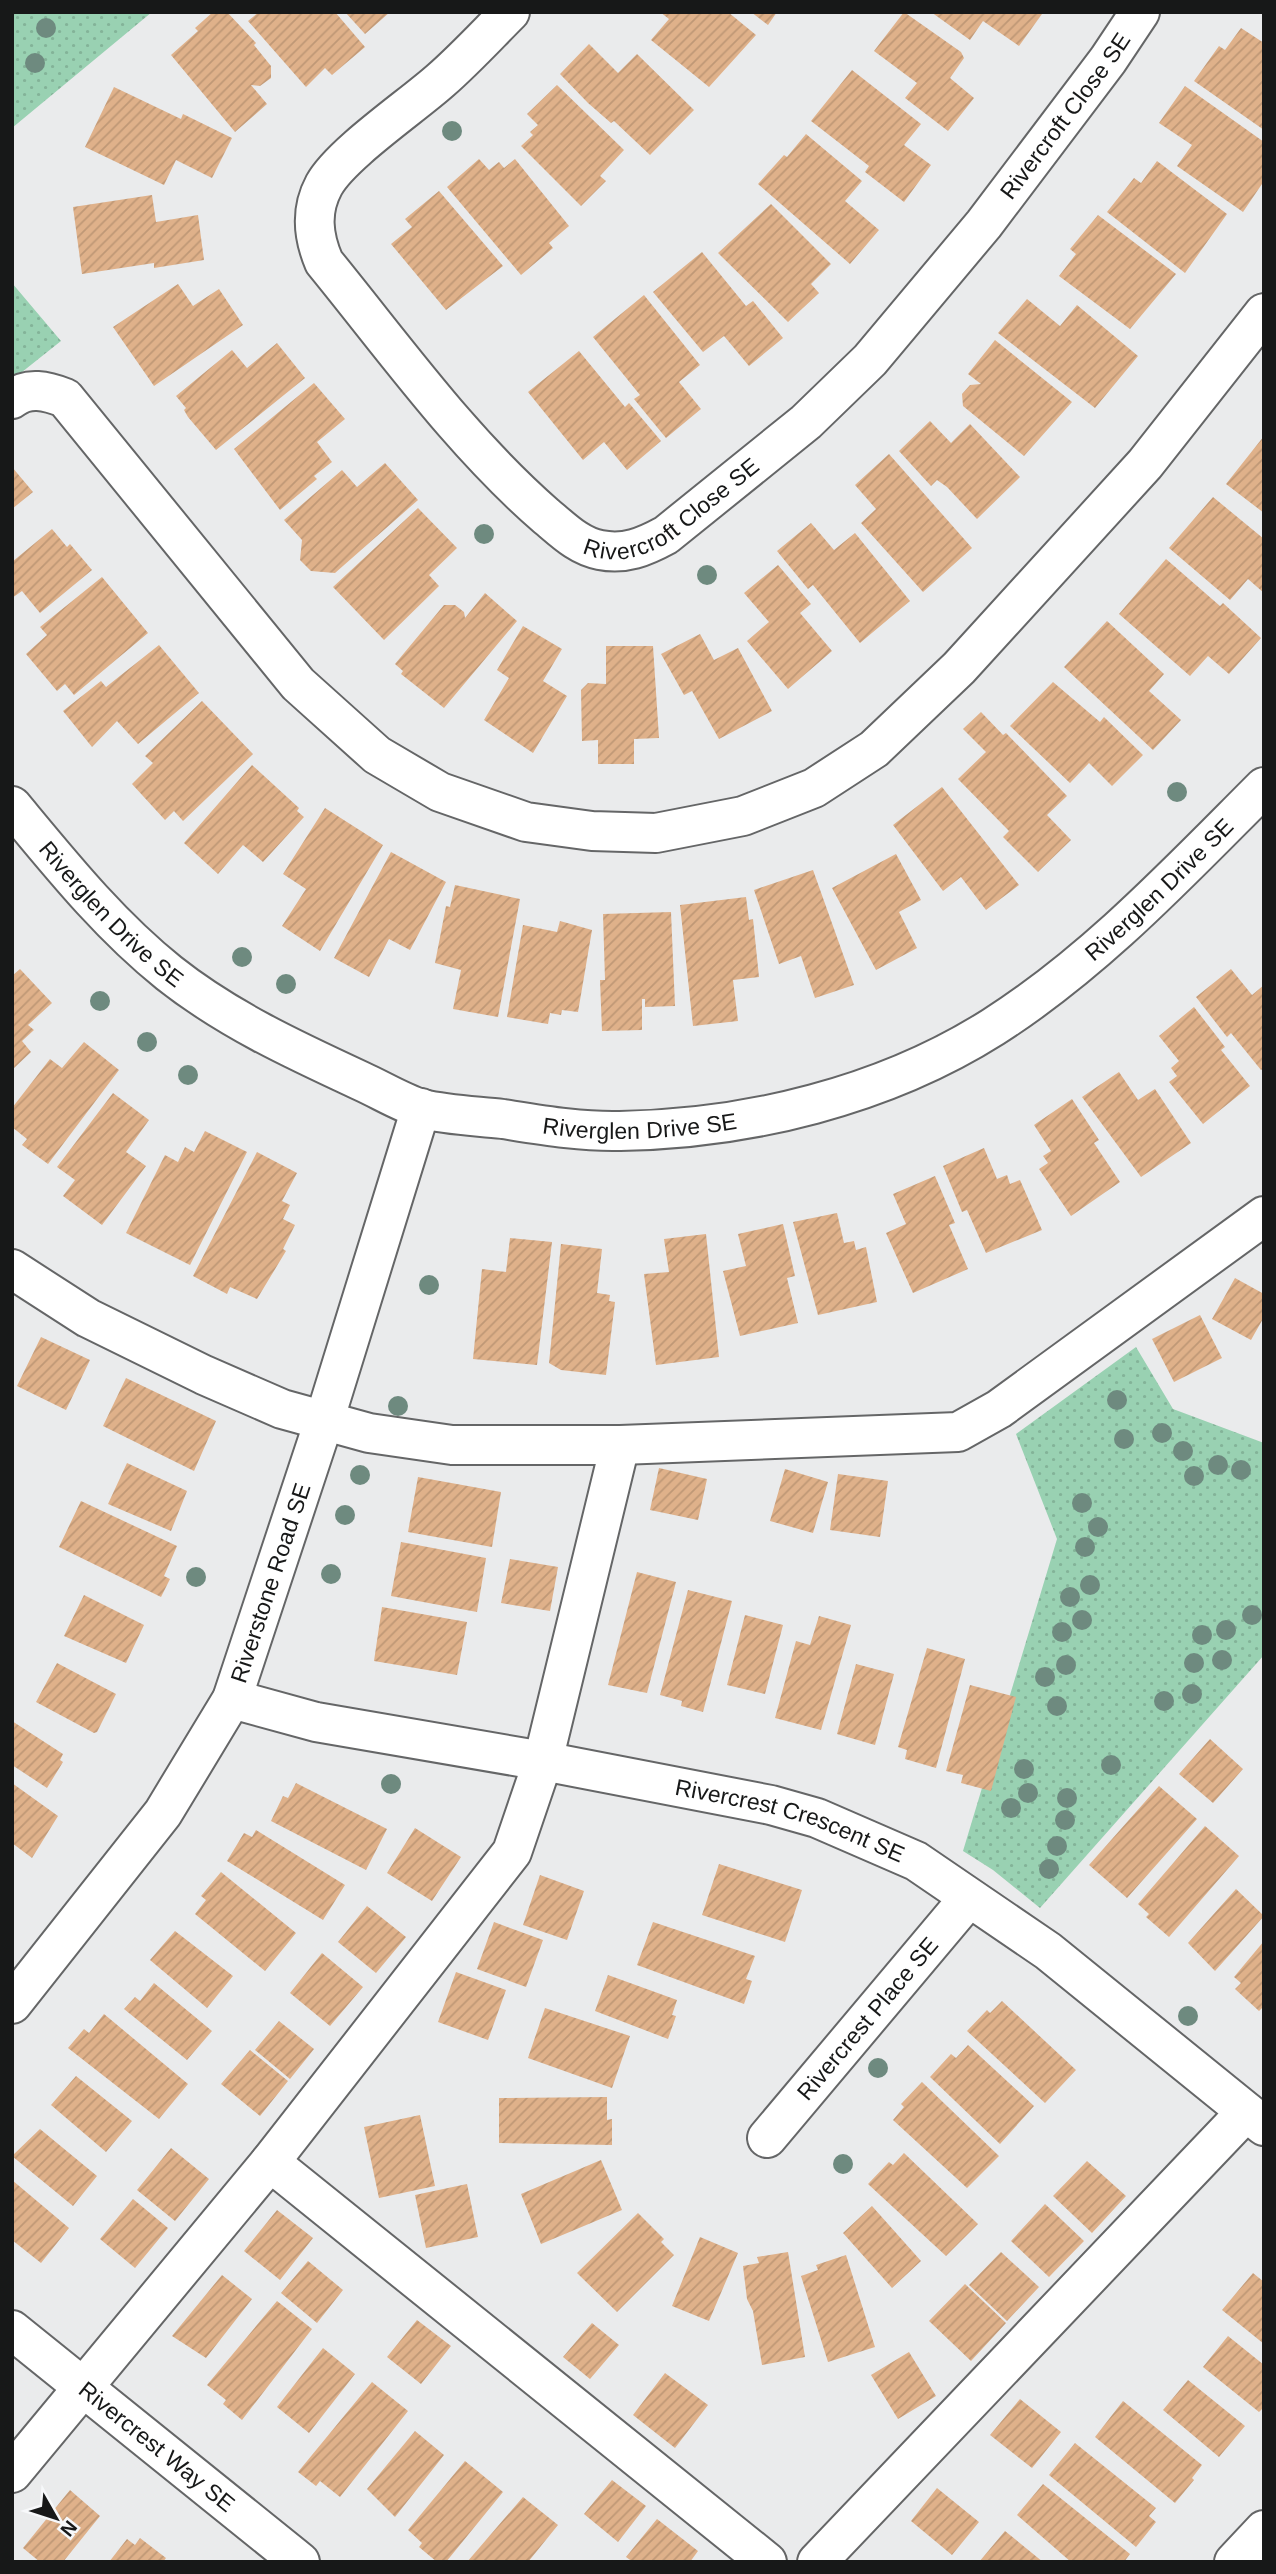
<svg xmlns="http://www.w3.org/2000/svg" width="1276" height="2574" viewBox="0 0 1276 2574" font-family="Helvetica,sans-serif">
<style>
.park{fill:url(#park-dots)}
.building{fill:url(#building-hatch)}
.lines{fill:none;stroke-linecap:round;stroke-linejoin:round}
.minor-casing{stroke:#656667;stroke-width:42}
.path{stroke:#8d8e8e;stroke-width:4.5;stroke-dasharray:2 5;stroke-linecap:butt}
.minor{stroke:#fff;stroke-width:38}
.tree{fill:#6e8a7f}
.labels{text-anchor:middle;stroke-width:6;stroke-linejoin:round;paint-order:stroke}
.street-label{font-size:23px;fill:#171818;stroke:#f7f8fa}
</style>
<defs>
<pattern id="park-dots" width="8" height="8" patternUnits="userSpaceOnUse" patternTransform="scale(1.75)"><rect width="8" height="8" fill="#99d1b2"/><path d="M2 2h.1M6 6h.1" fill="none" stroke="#83b398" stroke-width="1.8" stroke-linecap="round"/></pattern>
<pattern id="building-hatch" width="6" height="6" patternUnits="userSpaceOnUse" patternTransform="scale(1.75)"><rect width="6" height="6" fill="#dfb18a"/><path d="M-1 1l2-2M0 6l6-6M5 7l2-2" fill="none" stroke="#bf9876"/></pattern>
</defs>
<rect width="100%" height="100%" fill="#eaebec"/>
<!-- park -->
<path class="park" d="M12 12H152L12 128Z
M12 283 61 341 12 380Z
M1136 1347 1173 1409 1264 1443V1655L1040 1908 993 1870 963 1851 1057 1539 1016 1434Z"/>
<!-- building -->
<path class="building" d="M213 12H227L256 43 254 45 271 66V78L260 86 251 85 267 104 235 132 171 55 198 31 195 28Z
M259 12H335L365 47 332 75 325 68 306 87 248 21Z
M345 12H390L365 34Z
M660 12H728L756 35 709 87 651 40 669 19Z
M751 12H777L768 25Z
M904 12 961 52 964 58 950 78 974 98 948 131 905 98 917 83 874 51Z
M931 12H1040L1042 14 1019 46 983 21 970 40Z
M1241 28 1264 43V130L1194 81 1219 46 1225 50Z
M589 44 618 73 637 54 694 110 650 155 614 121 611 123 588 103 560 74Z
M852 70 921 124 904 145 931 165 904 202 865 172 869 166 811 121Z
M557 85 624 150 600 176 606 181 581 206 521 146 533 135 530 132 538 125 527 114Z
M1185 86 1264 142V181L1243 212 1177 166 1192 145 1159 123Z
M114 87 181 119 183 114 232 138 212 178 176 160 164 185 85 147Z
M806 134 862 181 845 201 879 230 850 264 758 184 784 155 787 157Z
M479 159 489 170 499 162 504 168 515 159 569 226 549 243 553 248 521 275 447 187Z
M1157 161 1227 214 1185 273 1107 212 1134 178 1141 183Z
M439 191 503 266 446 310 391 244 412 227 405 219Z
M152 195 156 222 198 215 204 260 154 268V263L82 274 73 207Z
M771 204 831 264 811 284 819 293 788 322 718 253Z
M1098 215 1176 274 1130 329 1059 276 1076 254 1070 249Z
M702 252 746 306 753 301 783 338 749 366 724 336 703 352 653 292Z
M178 284 193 306 219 289 243 325 154 386 113 327Z
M644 295 700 365 679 382 701 409 666 438 634 399 640 395 593 337Z
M1027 299 1060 326 1077 305 1138 356 1095 408 998 333Z
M995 340 1072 402 1024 456 963 406 962 394 970 385 981 384 968 374Z
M277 343 305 378 216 450 188 417 184 410 186 408 176 396 232 350 247 368Z
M579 351 625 407 629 403 661 441 627 470 604 442 583 460 528 392Z
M314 383 345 419 317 442 332 462 314 476 317 479 280 510 234 449Z
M930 421 951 443 970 424 1020 477 977 519 947 487 937 480 931 486 899 451Z
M1264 436V513L1226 484Z
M889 454 972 548 923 592 861 523 876 509 855 485Z
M385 463 418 500 335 573 311 571 300 560 302 540 284 520 342 470 357 487Z
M12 467 33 492 12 509Z
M1213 497 1264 539V593L1248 579 1230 600 1169 548Z
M418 508 457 548 429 575 439 586 384 640 333 587Z
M811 523 834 550 855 533 910 601 860 643 813 585 808 589 777 551Z
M52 529 67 547 70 544 92 570 40 613 22 591 12 598V562Z
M1166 559 1220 606 1223 603 1261 638 1229 674 1208 656 1190 676 1119 614Z
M778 565 811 604 800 613 832 651 788 689 747 641 769 622 744 593Z
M102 577 148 633 74 695 65 684 57 691 26 654 47 635 40 627Z
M485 593 517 621 444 708 401 674 403 671 395 664 444 605H455L464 612 465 618Z
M1107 621 1164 674 1149 691 1181 720 1153 750 1064 667Z
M523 626 562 649 543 681 567 696 533 753 484 720 509 678 497 670Z
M700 634 714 660 738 648 772 711 719 739 692 691 684 695 661 654Z
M159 645 199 693 138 744 117 721 92 747 63 711 101 681 106 687Z
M606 646H653L659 738 634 739V764H598V740L582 741 581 690 588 683 606 684Z
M1053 682 1100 722 1104 717 1143 755 1112 786 1089 763 1070 783 1010 726Z
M202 701 253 754 183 821 174 811 165 820 132 784 153 763 145 756Z
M981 712 1003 735 1006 733 1067 796 1047 815 1071 840 1038 872 1003 837 1009 831 958 779 986 752 963 729Z
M252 765 299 808 297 811 304 817 263 862 243 845 218 874 184 843Z
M942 787 1019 885 986 910 961 877 943 891 893 825Z
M325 808 383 845 320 951 282 926 306 889 283 874Z
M391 852 446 882 410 950 389 939 369 977 334 958Z
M896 854 921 900 899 912 917 948 876 970 832 888Z
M813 870 854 985 815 998 801 956 779 964 754 890Z
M455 885 520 899 498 1017 453 1009 461 970 435 963 446 906 450 907Z
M746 897 749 920 753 919 759 977 733 980 738 1021 693 1026 680 905Z
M671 912 675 1006 645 1007V999H642V1030L602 1031 600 980H605L603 914Z
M560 921 592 930 578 1012 562 1010 561 1015 550 1013 548 1024 507 1017 523 925 557 932Z
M20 969 52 1003 28 1025 34 1030 22 1041 31 1052 12 1070V976Z
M1231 969 1252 995 1264 985V1068L1261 1070 1231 1033 1227 1037 1196 997Z
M1194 1007 1225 1047 1221 1050 1250 1086 1203 1124 1169 1082 1177 1076 1171 1068 1179 1061 1159 1036Z
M84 1042 119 1070 48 1164 22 1145 27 1139 12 1127V1108L50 1059 62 1068Z
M1119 1072 1138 1100 1155 1089 1191 1143 1141 1177 1082 1097Z
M113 1093 149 1120 126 1152 146 1166 102 1225 63 1196 75 1180 57 1167Z
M1072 1099 1099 1140 1094 1143 1120 1182 1071 1216 1039 1169 1048 1163 1043 1156 1051 1151 1034 1125Z
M205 1131 247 1152 190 1265 126 1233 165 1155 178 1162 185 1147 194 1152Z
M984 1148 997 1179 1007 1175 1010 1184 1020 1180 1042 1230 986 1253 967 1210 962 1212 943 1166Z
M257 1152 297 1173 282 1201 290 1205 283 1219 295 1225 283 1249 286 1251 257 1299 230 1287 227 1294 193 1276Z
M935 1176 955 1223 949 1225 968 1269 913 1293 886 1233 906 1224 893 1194Z
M837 1213 844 1243 854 1241 856 1250 866 1247 877 1302 818 1315 793 1222Z
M783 1224 795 1276 787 1278 798 1323 740 1336 723 1271 746 1266 738 1234Z
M706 1234 719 1357 656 1365 644 1274 669 1272 664 1239Z
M510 1238 552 1242 537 1365 473 1359 482 1269 506 1272Z
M561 1244 602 1249 597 1293 610 1295 609 1301 615 1302 606 1375 561 1370 549 1363Z
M1235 1278 1264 1294V1317L1251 1340 1212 1319Z
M1200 1315 1222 1358 1174 1382 1152 1339Z
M41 1337 90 1360 66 1410 17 1386Z
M126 1378 216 1421 194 1471 103 1426Z
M127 1463 187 1491 171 1531 108 1504Z
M659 1468 707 1479 698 1520 650 1510Z
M785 1469 828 1482 813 1533 770 1521Z
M838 1474 888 1481 880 1537 830 1530Z
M418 1477 501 1492 492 1547 408 1532Z
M81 1501 177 1546 164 1576 170 1579 161 1597 59 1547Z
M401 1542 486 1558 477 1612 391 1596Z
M510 1559 558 1567 550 1611 501 1603Z
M637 1572 676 1582 647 1693 608 1685Z
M688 1590 732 1601 703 1712 681 1706 682 1701 660 1695Z
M84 1595 144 1625 126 1663 64 1636Z
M382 1607 467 1622 457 1675 374 1661Z
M745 1615 783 1625 765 1694 727 1685Z
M819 1616 851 1625 821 1730 775 1718 796 1641 810 1645Z
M927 1648 965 1659 936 1768 905 1759 907 1750 898 1747Z
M57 1663 116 1694 97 1732 94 1733 36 1702Z
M856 1664 894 1674 875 1745 837 1734Z
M970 1685 1016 1697 991 1791 961 1783 963 1775 946 1771Z
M12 1721 63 1754 60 1760 63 1762 47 1788 12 1765Z
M1210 1739 1243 1769 1213 1803 1179 1774Z
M12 1783 58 1816 32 1858 12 1843Z
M296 1783 387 1829 366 1870 271 1821 283 1796 288 1798Z
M1159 1786 1197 1819 1127 1898 1089 1865Z
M1205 1826 1239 1856 1169 1937 1146 1917 1149 1914 1138 1904Z
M415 1828 461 1857 432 1901 387 1873Z
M256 1830 345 1885 323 1920 227 1861 244 1833 252 1837Z
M719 1864 802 1890 785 1942 702 1915Z
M221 1872 296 1933 265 1971 195 1914 206 1900 201 1896Z
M540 1875 584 1891 567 1940 523 1925Z
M1236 1889 1264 1916 1215 1971 1188 1943Z
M367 1906 406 1937 376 1973 338 1942Z
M494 1922 543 1940 526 1987 477 1969Z
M653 1922 755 1956 746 1979 752 1981 744 2004 637 1965Z
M175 1931 233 1976 207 2008 150 1960Z
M1264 1941V2006L1259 2011 1235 1989 1241 1983 1234 1977Z
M322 1953 363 1987 330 2026 290 1993Z
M456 1972 506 1990 488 2040 438 2022Z
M608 1975 677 2000 672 2015 676 2016 668 2039 595 2011Z
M154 1983 212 2031 187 2060 124 2009 135 1997 140 2001Z
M1002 2001 1076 2070 1045 2103 967 2031 987 2010 990 2013Z
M545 2008 630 2036 612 2088 528 2058Z
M104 2014 188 2084 159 2119 68 2048 84 2029 89 2033Z
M279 2021 314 2049 290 2079 255 2050Z
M968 2045 1034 2106 1000 2144 930 2077 951 2054 956 2058Z
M250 2050 288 2081 260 2116 221 2084Z
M76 2076 132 2121 106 2152 51 2105Z
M922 2082 999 2156 967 2188 893 2120 904 2107 901 2104Z
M607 2097V2120L612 2119V2145L499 2143V2098Z
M420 2115 435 2186 379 2198 364 2127Z
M40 2129 97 2176 73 2206 12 2156Z
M171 2148 209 2179 175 2221 137 2190Z
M904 2153 978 2224 946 2256 868 2184 889 2162 893 2165Z
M601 2160 622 2210 541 2244 521 2194Z
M1087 2161 1126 2196 1092 2233 1053 2196Z
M12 2180 69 2228 41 2263 12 2240Z
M467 2184 478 2237 426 2248 415 2195Z
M133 2199 168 2228 135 2268 100 2239Z
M1045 2204 1084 2241 1049 2277 1011 2241Z
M872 2206 921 2261 892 2288 843 2233Z
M277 2210 313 2238 280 2280 244 2251Z
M638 2213 664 2239 661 2242 674 2255 617 2312 577 2273Z
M700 2237 738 2253 709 2321 672 2306Z
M788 2252 805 2357 762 2365 753 2311 747 2299 743 2266 759 2263 757 2257Z
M1001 2252 1039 2287 1007 2321 969 2285Z
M846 2255 875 2347 828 2362 801 2276 818 2270 816 2265Z
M308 2261 343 2290 317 2323 281 2293Z
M1253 2273 1264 2282V2344L1222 2310Z
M222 2275 252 2299 206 2358 172 2336Z
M965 2284 1006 2323 971 2361 929 2321Z
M277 2301 312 2329 242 2420 223 2404 226 2400 207 2385Z
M417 2320 451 2346 421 2384 387 2357Z
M592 2323 619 2345 590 2379 563 2357Z
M1228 2336 1264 2365V2407L1259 2412 1203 2367Z
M323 2348 355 2374 309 2433 277 2407Z
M909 2352 936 2396 898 2419 871 2375Z
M665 2373 708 2405 675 2448 633 2415Z
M1188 2380 1245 2426 1219 2457 1163 2410Z
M372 2382 408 2411 340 2497 320 2481 316 2486 298 2472Z
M1020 2399 1061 2432 1032 2468 990 2435Z
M1123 2401 1202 2465 1192 2478 1194 2480 1175 2503 1095 2437Z
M415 2431 444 2455 395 2517 367 2489Z
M1075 2443 1156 2508 1149 2516 1156 2522 1136 2547 1049 2475Z
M465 2461 503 2492 446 2562H437L419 2547 422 2543 408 2530Z
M612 2480 646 2506 618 2542 584 2514Z
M1043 2484 1130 2554 1124 2562H1071L1017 2515Z
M937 2488 979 2522 952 2555 911 2521Z
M70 2490 100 2516 63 2562H40L23 2548Z
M523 2497 558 2525 528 2562H467Z
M657 2519 698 2551 690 2562H633L626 2557Z
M1005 2531 1043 2562H979Z
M140 2538 166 2558 163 2562H109L127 2539 135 2545Z"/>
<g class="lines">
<!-- minor casing -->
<g class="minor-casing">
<g id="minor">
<path id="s1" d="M510 12C487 35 465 59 441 80 412 106 341 154 324 185 310 211 313 236 324 262 395 349 461 442 546 516 562 529 578 546 600 550 625 555 644 547 666 535L806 422 870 360 984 224 1108 60 1140 12"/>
<path d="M12 399C28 386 47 391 65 398L298 684 377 755 440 792 526 822 592 831 656 833 743 816 814 788 874 749 959 668 1145 464 1264 313"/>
<path id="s2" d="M12 806C61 865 109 925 169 973 227 1019 294 1050 361 1081 381 1090 402 1103 422 1109 447 1115 476 1116 503 1119 541 1125 581 1132 620 1131 748 1129 884 1096 993 1027 1095 962 1179 872 1264 787"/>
<path d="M12 1269 88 1318 204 1375 282 1409 369 1433 452 1445H620L958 1432 999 1409 1264 1216"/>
<path id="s3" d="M232 1699 316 1722 543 1761 771 1805 817 1818 916 1861 1048 1951 1264 2126"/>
<path id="s4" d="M12 2004 163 1813 232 1699 325 1418 421 1108"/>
<path id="s5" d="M767 2138 968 1899"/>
<path d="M270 2162 767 2562"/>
<path id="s6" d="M12 2330 300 2562"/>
<path d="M12 2473 270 2162 512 1852 543 1761 620 1445"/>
<path d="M817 2562 1246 2112"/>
<path d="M1234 2562 1264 2530"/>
</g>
</g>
<!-- path -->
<path class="path" d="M12 13 14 12"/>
<!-- minor -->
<use href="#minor" class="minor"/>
</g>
<!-- trees -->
<g class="tree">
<circle cx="46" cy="28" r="10"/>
<circle cx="35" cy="63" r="10"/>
<circle cx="452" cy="131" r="10"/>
<circle cx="484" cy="534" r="10"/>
<circle cx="707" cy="575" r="10"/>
<circle cx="1177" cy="792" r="10"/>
<circle cx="242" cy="957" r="10"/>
<circle cx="286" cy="984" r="10"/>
<circle cx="100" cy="1001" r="10"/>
<circle cx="147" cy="1042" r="10"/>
<circle cx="188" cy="1075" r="10"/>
<circle cx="429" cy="1285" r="10"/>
<circle cx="1117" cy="1400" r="10"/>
<circle cx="398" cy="1406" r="10"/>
<circle cx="1162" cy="1433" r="10"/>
<circle cx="1124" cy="1439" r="10"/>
<circle cx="1183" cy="1451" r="10"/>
<circle cx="1218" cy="1465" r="10"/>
<circle cx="1241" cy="1470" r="10"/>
<circle cx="360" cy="1475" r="10"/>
<circle cx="1194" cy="1476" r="10"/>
<circle cx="1082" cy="1503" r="10"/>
<circle cx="345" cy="1515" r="10"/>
<circle cx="1098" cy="1527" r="10"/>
<circle cx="1085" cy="1547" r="10"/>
<circle cx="331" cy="1574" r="10"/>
<circle cx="196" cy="1577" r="10"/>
<circle cx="1090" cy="1585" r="10"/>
<circle cx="1070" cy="1597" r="10"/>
<circle cx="1252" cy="1615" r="10"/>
<circle cx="1082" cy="1620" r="10"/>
<circle cx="1226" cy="1630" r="10"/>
<circle cx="1062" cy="1632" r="10"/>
<circle cx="1202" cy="1635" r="10"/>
<circle cx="1222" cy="1660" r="10"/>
<circle cx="1194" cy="1663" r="10"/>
<circle cx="1066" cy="1665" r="10"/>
<circle cx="1045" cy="1677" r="10"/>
<circle cx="1192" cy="1694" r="10"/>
<circle cx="1164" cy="1701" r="10"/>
<circle cx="1057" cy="1706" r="10"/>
<circle cx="1111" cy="1765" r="10"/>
<circle cx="1024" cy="1769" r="10"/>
<circle cx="391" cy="1784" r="10"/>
<circle cx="1028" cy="1793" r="10"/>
<circle cx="1067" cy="1798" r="10"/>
<circle cx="1011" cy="1808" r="10"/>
<circle cx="1065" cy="1820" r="10"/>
<circle cx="1057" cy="1846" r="10"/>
<circle cx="1049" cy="1869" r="10"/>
<circle cx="1188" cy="2016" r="10"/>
<circle cx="878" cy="2068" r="10"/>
<circle cx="843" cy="2164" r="10"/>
</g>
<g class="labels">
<!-- street labels -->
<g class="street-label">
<text dy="8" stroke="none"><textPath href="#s1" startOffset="1388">Rivercroft Close SE</textPath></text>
<text dy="8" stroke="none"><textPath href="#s1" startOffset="821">Rivercroft Close SE</textPath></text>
<text dy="8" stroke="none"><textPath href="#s2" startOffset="1325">Riverglen Drive SE</textPath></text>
<text dy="8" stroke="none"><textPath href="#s2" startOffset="147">Riverglen Drive SE</textPath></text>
<text dy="8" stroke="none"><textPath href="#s2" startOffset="737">Riverglen Drive SE</textPath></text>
<text dy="8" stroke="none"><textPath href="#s4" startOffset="499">Riverstone Road SE</textPath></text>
<text dy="8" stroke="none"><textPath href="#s3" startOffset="572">Rivercrest Crescent SE</textPath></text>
<text dy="8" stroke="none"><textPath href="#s5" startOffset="156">Rivercrest Place SE</textPath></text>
<text dy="8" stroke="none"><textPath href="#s6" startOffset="186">Rivercrest Way SE</textPath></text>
</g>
</g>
<!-- border -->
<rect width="1276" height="2574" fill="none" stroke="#171818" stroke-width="28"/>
<!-- north arrow -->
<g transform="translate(56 2518) rotate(129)" stroke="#f7f8fa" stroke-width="5" paint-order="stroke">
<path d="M0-5L12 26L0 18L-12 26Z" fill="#171818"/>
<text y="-10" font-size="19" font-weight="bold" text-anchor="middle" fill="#171818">N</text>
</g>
</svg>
